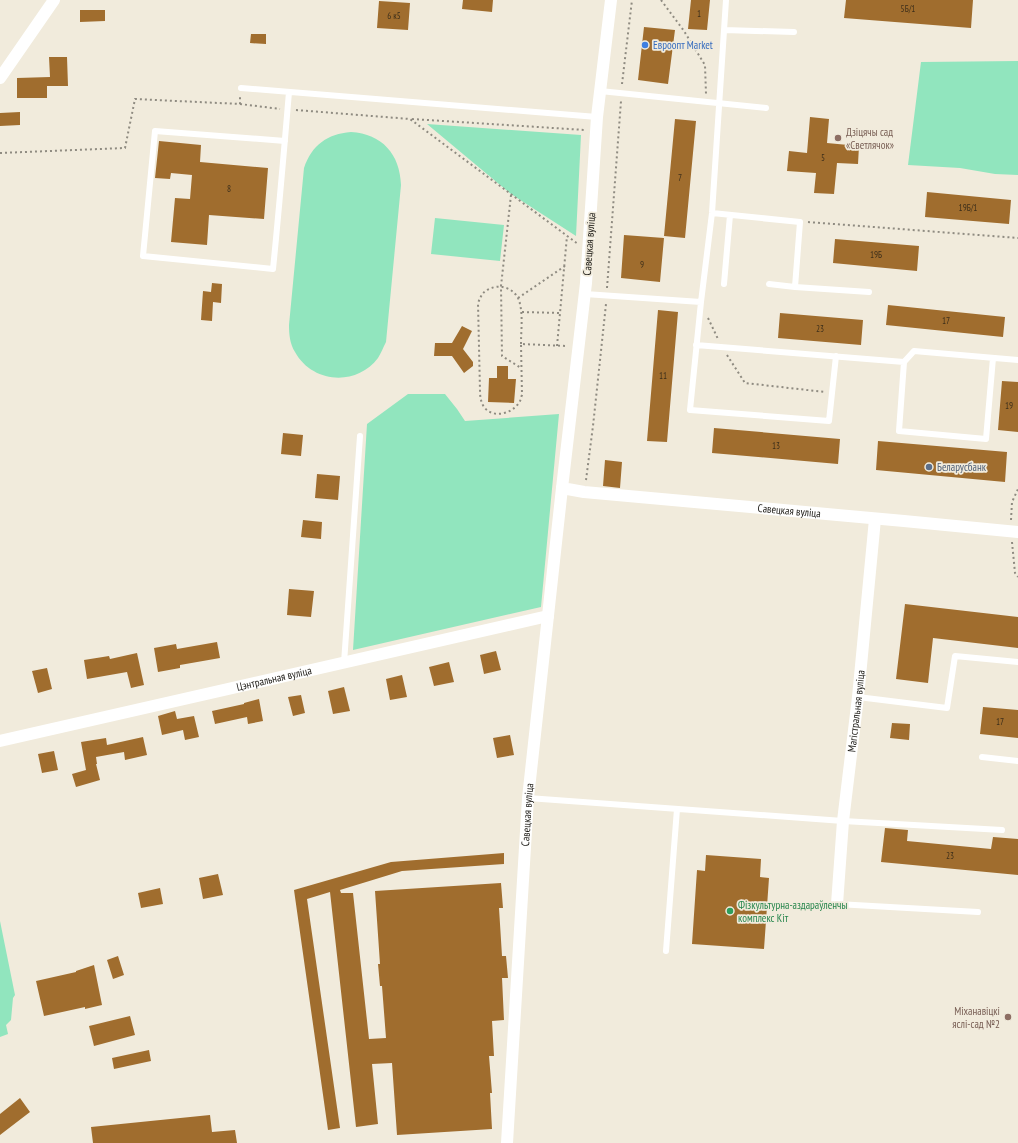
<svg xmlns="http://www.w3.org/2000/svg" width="1018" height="1143" viewBox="0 0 1018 1143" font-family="'PT Sans Narrow',sans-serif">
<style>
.green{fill:#91e5be}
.building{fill:#a06d2e}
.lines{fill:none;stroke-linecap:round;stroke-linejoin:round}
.path{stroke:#8f8b81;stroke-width:2;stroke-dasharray:2 3;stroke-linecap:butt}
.service{stroke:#fff;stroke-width:6}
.minor{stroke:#fff;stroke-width:12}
.shop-dot{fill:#3f7fe0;stroke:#f1ebdc;stroke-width:1.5}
.education-dot{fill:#8d6e63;stroke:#f1ebdc;stroke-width:1.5}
.service-dot{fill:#5c6f8a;stroke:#f1ebdc;stroke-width:1.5}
.leisure-dot{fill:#2e9e5b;stroke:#f1ebdc;stroke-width:1.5}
.labels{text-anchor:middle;stroke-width:3.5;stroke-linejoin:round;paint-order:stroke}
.number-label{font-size:9px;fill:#3c2e1a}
.shop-label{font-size:11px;fill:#366cbe;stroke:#f1ebdc;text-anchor:start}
.education-label{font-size:11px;fill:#785e54;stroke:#f1ebdc;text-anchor:start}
.street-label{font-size:11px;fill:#1b1914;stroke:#f1ebdc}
.service-label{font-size:11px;fill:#4e5e75;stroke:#f1ebdc;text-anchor:start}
.leisure-label{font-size:11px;fill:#27864d;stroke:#f1ebdc;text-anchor:start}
</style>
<rect width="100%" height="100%" fill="#f1ebdc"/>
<!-- green -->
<path class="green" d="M1018 61V175L995 174 960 168 908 165 921 62Z
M427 124 581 135 576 236 511 194Z
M351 132C382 134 400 154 401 185L386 342C383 348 381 353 378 358 356 387 312 383 295 352 290 344 289 335 289 325L304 168C312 145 327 134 351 132Z
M435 218 504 225 500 261 431 254Z
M408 394H445L457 409 465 421 559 414 541 607 353 650 367 424Z
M0 921 15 995 13 998 11 1020 6 1025 8 1034 0 1037Z"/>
<!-- building -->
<path class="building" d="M463 0H493L492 12 462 9Z
M691 0H710L707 30 688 29Z
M846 0H973L971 28 844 18Z
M379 1 410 3 408 30 377 28Z
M80 10H105V21L80 22Z
M644 27 675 30 668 84 638 80Z
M251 34H266V44L250 43Z
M49 57H67L68 86H47V98H17V78L50 77Z
M20 112V125L0 126V113Z
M810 117 829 119 827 143 859 146 858 164 837 163 834 194 814 193 816 173 787 171 789 151 807 153Z
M675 119 696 121 685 238 664 236Z
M159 141 201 145 200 162 268 168 264 219 209 215 207 245 171 242 175 198 190 199 192 175 171 173 170 179 155 178Z
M927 192 1011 200 1009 224 925 217Z
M624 235 664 238 660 282 621 278Z
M835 239 919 246 917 271 833 263Z
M212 283 222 284 221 303 213 302 212 321 201 320 203 291 211 292Z
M888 305 1005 317 1003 337 886 325Z
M658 310 678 312 667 442 647 441Z
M780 313 863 320 861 345 778 338Z
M462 326 472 331 463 349 473 362V366L464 373 452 356H434L435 343H452Z
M497 366H508V379H516L514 403 488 402 489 378H497Z
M1002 381 1018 382V432L998 430Z
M714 428 840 439 838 464 712 453Z
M283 433 303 435 301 456 281 454Z
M878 441 1007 452 1005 482 876 470Z
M605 460 622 462 620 488 603 486Z
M317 474 340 476 338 500 315 498Z
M303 520 322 522 321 539 301 537Z
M289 589 314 591 311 617 287 615Z
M905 604 1018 617V648L933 638 928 683 896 679Z
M217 642 220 658 180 665V668L158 672 154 648 176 644 177 649Z
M496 651 501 670 484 674 480 655Z
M137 653 144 685 131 688 127 672 87 679 84 660 109 656 110 659Z
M449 662 454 682 434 686 429 667Z
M47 668 52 689 38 693 32 671Z
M402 675 407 697 390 700 386 679Z
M344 687 350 711 333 714 328 691Z
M301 695 305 713 293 716 288 697Z
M259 699 263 721 248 724 247 717 215 724 212 711 244 704V703Z
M983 707 1018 710V738L980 734Z
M175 711 177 719 194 716 199 737 185 740 183 730 162 735 158 716Z
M892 723 910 724 909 740 890 738Z
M510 735 514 755 497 758 493 738Z
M143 737 147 755 125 760 124 752 96 757 97 764H96L100 780 76 787 72 774 86 770 81 742 106 738 107 745Z
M54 751 58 770 42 773 38 754Z
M885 828 908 830 907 841 991 849 993 837 1018 839V875L881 862Z
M504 853V864L402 871 340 890 341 893H353L369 1039 386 1038 382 986H380L378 964H380L375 891 501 883 503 908H499L502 956H506L508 978H502L504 1020 492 1021 494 1056H489L492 1093H490L492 1129 397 1135 392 1063 372 1064 378 1124 356 1127 330 892 307 899 340 1128 328 1130 294 890 391 862Z
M706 855 761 859 760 877 769 878 764 949 692 944 697 870 705 871Z
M218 874 223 895 203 899 199 878Z
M160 888 163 904 141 908 138 893Z
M118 956 124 975 113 979 107 960Z
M94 965 102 1005 85 1009V1007L44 1016 36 981 76 972V971Z
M130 1016 135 1035 94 1046 89 1026Z
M149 1050 151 1061 114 1069 112 1058Z
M20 1098 30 1112 0 1135V1114Z
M210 1115 212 1132 235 1130 237 1143H93L91 1127Z"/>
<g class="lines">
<!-- path -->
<path class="path" d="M661 0 684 31 705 65 706 94
M622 84 632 0
M240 104 280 109
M296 110 410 119 578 244
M412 119 585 130
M0 153 125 148 135 99 240 104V96
M511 195 501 286 502 356 521 368
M808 222 1018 238
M607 288 621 101
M518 298 565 266
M522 312 560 313
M708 318 718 339
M521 344C521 331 523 317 520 304 518 292 506 285 495 287 484 290 482 293 478 303L480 391C480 397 481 402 484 407 493 419 513 414 520 401 521 399 521 397 522 395L521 344 567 346
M557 346 567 236
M727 355 745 383 825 392
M586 480 593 426 606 304
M1011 520 1012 502 1018 489
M1012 542 1015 573 1018 577"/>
<!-- service -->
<path class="service" d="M726 0 712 213 701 302 690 410 829 421 836 356
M724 30 794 32
M241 88 597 117
M600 91 766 108
M285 141 155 131 143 256 273 269C279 210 284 151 289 92
M712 213 800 222 795 287
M724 284 730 215
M769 284 795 287 869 292
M585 294 701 302
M696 345 904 362 914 351 1018 360
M904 362 899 431 986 439 993 358
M344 663 360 436
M858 697 947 708 955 656 1018 662
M982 757 1018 761
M528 798 843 821 1002 830
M837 904 978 912
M666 951 677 809"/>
<!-- minor -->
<g class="minor">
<path id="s1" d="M611 0 597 117 586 283 562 488 584 492 904 521 1018 532"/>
<path d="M0 78 54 0"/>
<path id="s2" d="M0 741 548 616"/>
<path id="s3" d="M837 904 843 821 858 697 875 519"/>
<path id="s4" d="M507 1143 528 798 562 488"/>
</g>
</g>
<!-- markers -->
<circle class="shop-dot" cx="645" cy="45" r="4"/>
<g class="education-dot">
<circle cx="838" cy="138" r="4"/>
<circle cx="1008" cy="1017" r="4"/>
</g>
<circle class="service-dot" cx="929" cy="467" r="4"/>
<circle class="leisure-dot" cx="730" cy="911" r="4"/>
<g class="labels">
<!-- number labels -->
<g class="number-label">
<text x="908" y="12">5Б/1</text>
<text x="699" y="17">1</text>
<text x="394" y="19">6 к5</text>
<text x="823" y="161">5</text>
<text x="680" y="181">7</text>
<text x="229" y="192">8</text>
<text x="968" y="211">19Б/1</text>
<text x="876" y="258">19Б</text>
<text x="642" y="268">9</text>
<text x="946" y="324">17</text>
<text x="820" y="332">23</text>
<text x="663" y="379">11</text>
<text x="1009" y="409">19</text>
<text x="776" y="449">13</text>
<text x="1000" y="725">17</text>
<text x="950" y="859">23</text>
</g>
<!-- shop labels -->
<g class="shop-label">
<text x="653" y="49">Евроопт Market</text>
</g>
<!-- education labels -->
<g class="education-label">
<text x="846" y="136">Дзіцячы сад<tspan x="846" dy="13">«Светлячок»</tspan></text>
<text x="1000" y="1015" text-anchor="end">Міханавіцкі<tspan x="1000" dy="13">яслі-сад №2</tspan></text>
</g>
<!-- street labels -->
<g class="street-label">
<text transform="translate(589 244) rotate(-86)" y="4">Савецкая вуліца</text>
<text dy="4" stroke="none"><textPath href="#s1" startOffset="719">Савецкая вуліца</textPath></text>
<text dy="4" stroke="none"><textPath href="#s2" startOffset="281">Цэнтральная вуліца</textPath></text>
<text dy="4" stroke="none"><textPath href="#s3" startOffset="194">Магістральная вуліца</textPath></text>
<text dy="4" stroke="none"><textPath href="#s4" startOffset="329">Савецкая вуліца</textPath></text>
</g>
<!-- service labels -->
<g class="service-label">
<text x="937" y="471">Беларусбанк</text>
</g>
<!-- leisure labels -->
<g class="leisure-label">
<text x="738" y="909">Фізкультурна-аздараўленчы<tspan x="738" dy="13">комплекс Кіт</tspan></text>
</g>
</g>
</svg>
